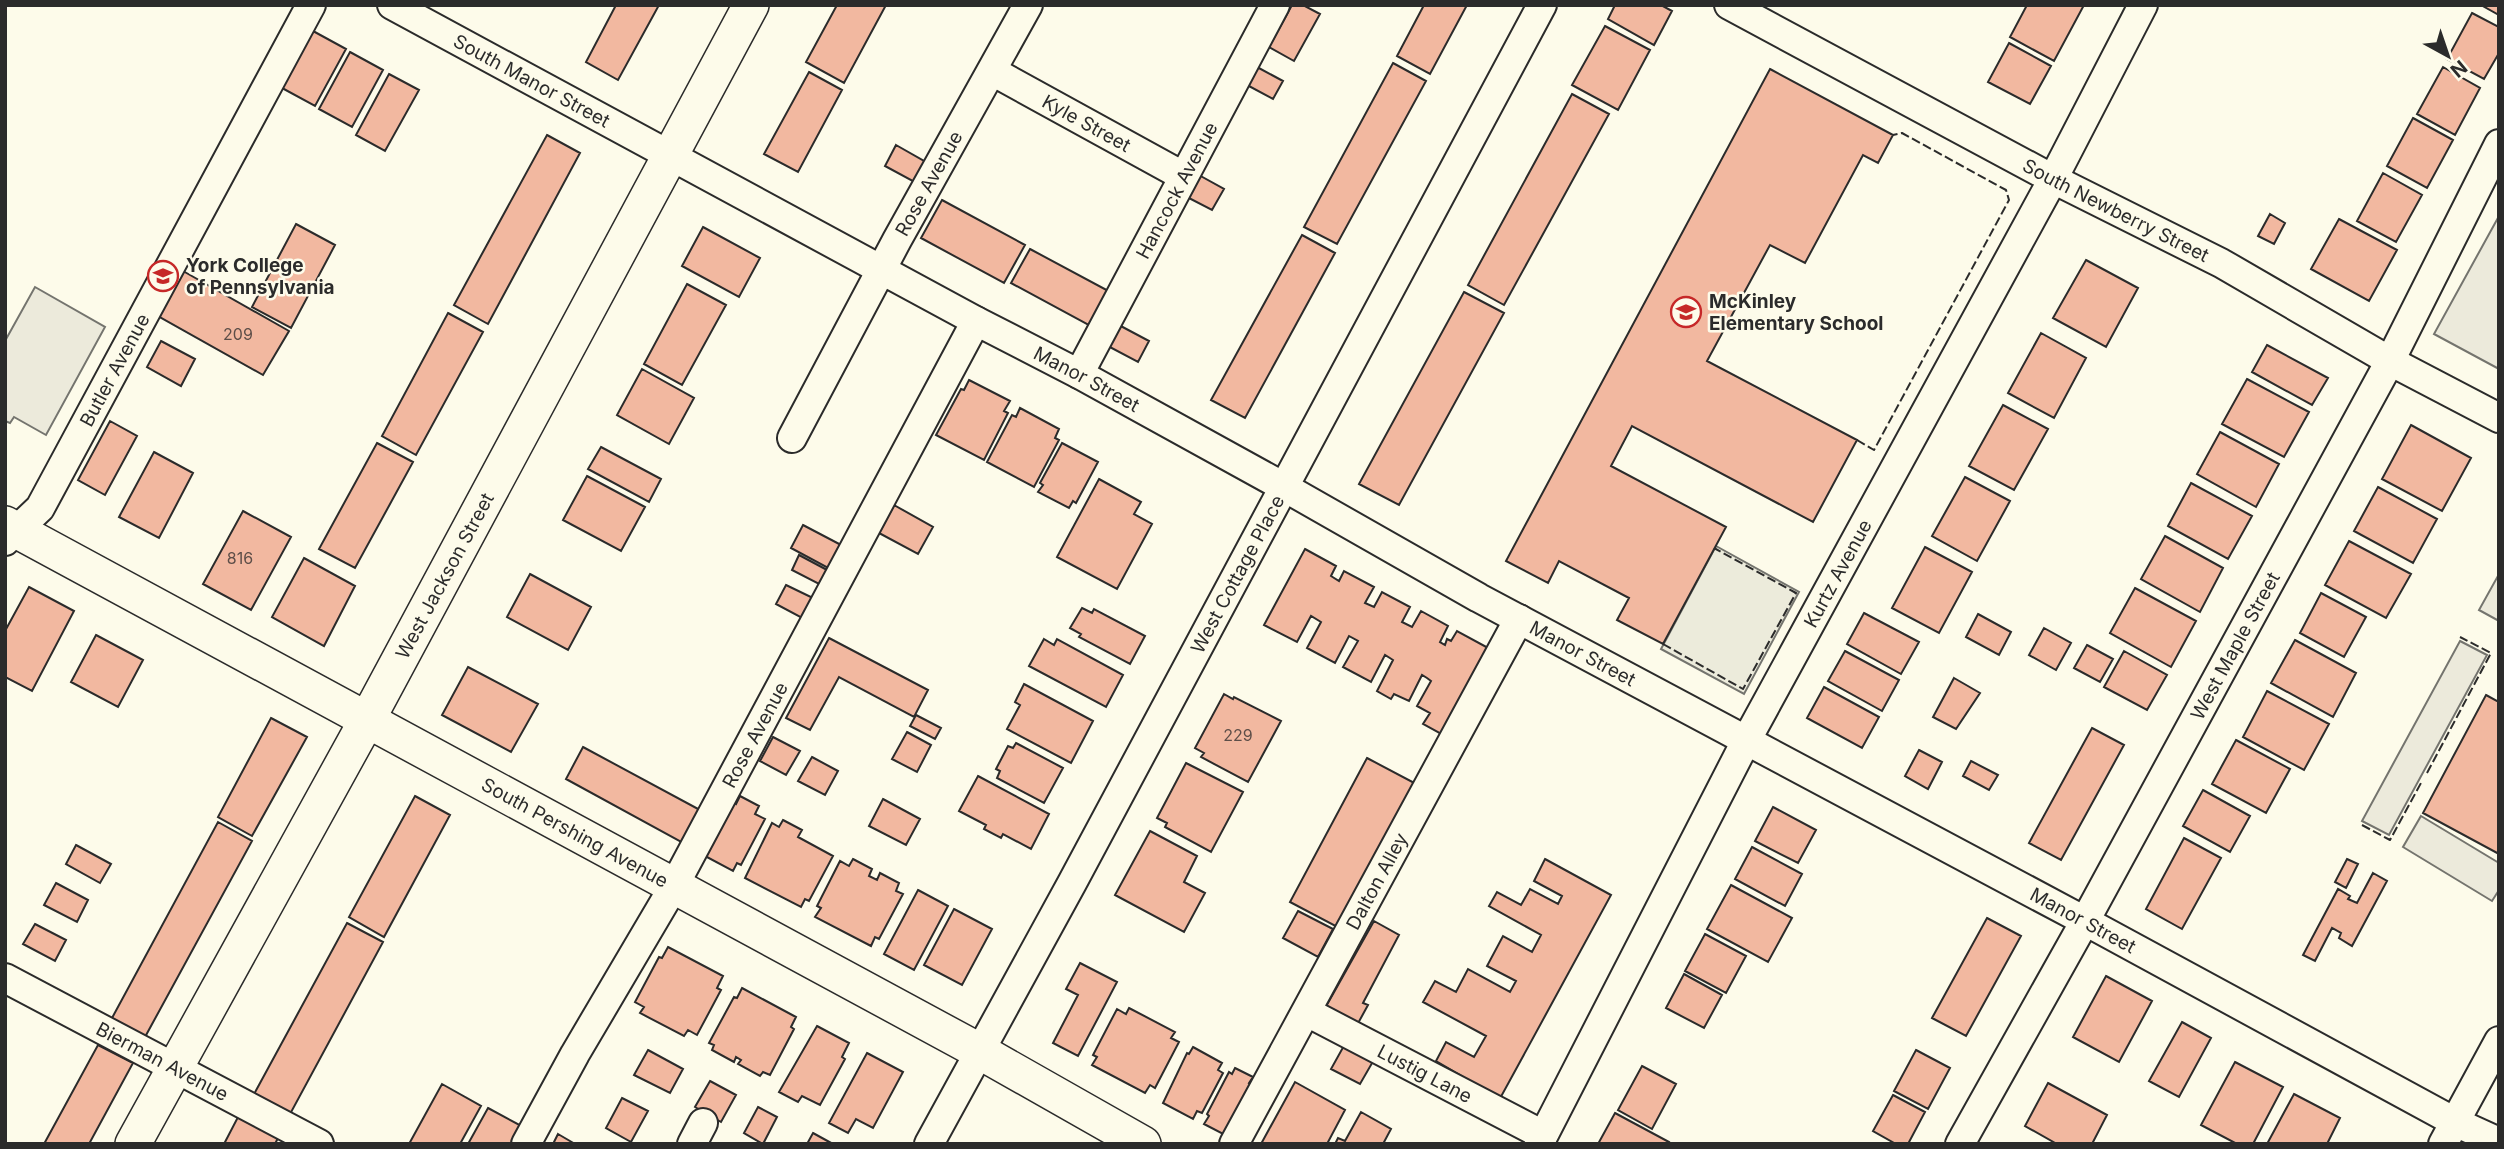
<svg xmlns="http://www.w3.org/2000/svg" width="2504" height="1149" viewBox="0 0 2504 1149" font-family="Inter,sans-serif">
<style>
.green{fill:#ecebdb;stroke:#74746e;stroke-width:2}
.parking{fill:#eceadb;stroke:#74746e;stroke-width:2}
.building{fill:#f2b8a0;stroke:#2b2b2b;stroke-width:2}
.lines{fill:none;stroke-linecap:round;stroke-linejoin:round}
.minor-casing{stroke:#2b2b2b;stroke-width:32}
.tertiary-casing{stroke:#2b2b2b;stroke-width:38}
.minor{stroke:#fdfbea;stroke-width:28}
.tertiary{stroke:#fdfbea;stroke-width:35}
.fence{stroke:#2b2b2b;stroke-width:2;stroke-dasharray:9 3.5;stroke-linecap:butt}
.labels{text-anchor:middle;stroke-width:5;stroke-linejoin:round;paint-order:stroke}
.number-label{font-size:16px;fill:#5d4e48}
.street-label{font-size:19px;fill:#2b2b2b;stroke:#fdfbea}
.poi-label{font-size:19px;font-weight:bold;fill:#2b2b2b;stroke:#fdfbea;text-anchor:start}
</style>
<rect width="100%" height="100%" fill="#fdfbea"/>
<!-- green -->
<path class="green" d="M1716 546 1799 592 1744 694 1661 649Z"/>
<!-- parking -->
<path class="parking" d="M2499 216V369L2434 334Z
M35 287 105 327 46 435 14 417 10 423 5 421V341Z
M2499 574V621L2479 610Z
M2460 641 2487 655 2389 835 2362 821Z
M2421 816 2499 863V890L2492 901 2403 847Z"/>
<!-- building -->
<path class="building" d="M616 5H659L618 80 586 62Z
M837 5H886L844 83 806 62Z
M1292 5H1303L1320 14 1294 61 1269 47Z
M1424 5H1467L1430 74 1397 56Z
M1615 5H1661L1672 11 1654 45 1608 19Z
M2027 5H2084L2054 61 2010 37Z
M2481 5H2499V15Z
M2472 13 2499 27V53L2484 79 2447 59Z
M1605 26 1650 50 1618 110 1572 85Z
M313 31 346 49 315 106 282 88Z
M2009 43 2051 66 2030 104 1988 82Z
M350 52 383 70 352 127 319 109Z
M1393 63 1426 81 1337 244 1304 227Z
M1257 67 1283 81 1273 99 1247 85Z
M2443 67 2480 88 2455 135 2417 114Z
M1770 69 1893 135 1878 163 1863 155 1805 263 1770 245 1707 361 1857 440 1813 522 1632 426 1611 466 1726 527 1663 644 1617 620 1629 598 1559 561 1548 583 1506 561Z
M809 72 842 90 798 172 764 154Z
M389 74 419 90 385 151 356 135Z
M1572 94 1609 114 1504 305 1468 285Z
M2413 118 2453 140 2427 188 2387 166Z
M547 135 580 153 488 324 454 305Z
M896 145 931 165 920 185 885 166Z
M2383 173 2422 195 2396 242 2357 221Z
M1197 174 1224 189 1212 210 1185 196Z
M942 200 1025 245 1004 283 921 238Z
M2270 214 2285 223 2274 244 2258 236Z
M2339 219 2397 250 2369 301 2311 269Z
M296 224 335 245 291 328 252 307Z
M703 227 760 258 739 297 682 266Z
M1302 235 1335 253 1245 418 1211 400Z
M1030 249 1114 294 1096 329 1011 283Z
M2086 260 2138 288 2106 347 2053 318Z
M183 271 289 331 263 375 158 316Z
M687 284 726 305 682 385 644 364Z
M1464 292 1504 313 1399 505 1359 484Z
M448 313 483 332 416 455 382 436Z
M1117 324 1149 341 1138 362 1106 345Z
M2041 333 2086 358 2054 418 2008 393Z
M161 341 195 359 181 386 147 367Z
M2267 345 2328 378 2312 405 2252 372Z
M642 369 694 398 669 444 617 415Z
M2247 379 2309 412 2284 457 2222 424Z
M969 380 1010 401 1004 411 1008 413 984 460 936 435 961 389 964 390Z
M2003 405 2048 429 2014 490 1969 466Z
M1020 408 1059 429 1055 438 1059 440 1034 487 987 462 1012 415 1016 417Z
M110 421 137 436 105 495 78 480Z
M2411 425 2471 458 2442 511 2382 479Z
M2220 432 2279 464 2256 507 2197 474Z
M377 443 413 462 355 568 319 549Z
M1062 443 1098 462 1076 503 1073 501 1069 508 1038 492 1043 485 1040 483Z
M601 447 661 479 649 502 588 469Z
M154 452 193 473 159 538 119 517Z
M587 476 645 507 621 551 563 520Z
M1965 477 2010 501 1977 561 1932 536Z
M1099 479 1141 502 1134 514 1152 524 1117 589 1057 557Z
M2191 483 2252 516 2228 559 2168 526Z
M2378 487 2437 519 2413 563 2354 531Z
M894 505 933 527 918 554 879 533Z
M243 511 291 537 251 610 203 584Z
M803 525 843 546 830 569 791 548Z
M2165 536 2223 568 2200 612 2141 579Z
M2349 541 2411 574 2386 618 2325 585Z
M1925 547 1972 572 1939 633 1892 608Z
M1305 549 1336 566 1331 576 1339 581 1344 571 1374 587 1365 603 1374 607 1382 592 1410 607 1402 622 1412 627 1421 611 1448 626 1440 642 1445 645 1447 639 1451 641 1457 631 1490 649 1443 735 1423 724 1430 713 1417 706 1431 681 1427 678 1422 675 1409 701 1394 694 1391 699 1377 691 1393 660 1385 655 1371 682 1343 667 1358 641 1349 636 1335 663 1307 648 1321 622 1311 616 1297 642 1264 625Z
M799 555 829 571 821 585 792 570Z
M304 558 355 586 324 646 272 617Z
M530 574 591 607 568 650 507 617Z
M786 585 815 599 804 619 776 604Z
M29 587 74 611 32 691 5 677V631Z
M2135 588 2196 621 2171 667 2110 633Z
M2321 593 2366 617 2344 657 2300 633Z
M1082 608 1092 613 1094 609 1145 636 1130 664 1079 637 1081 634 1070 628Z
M1864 613 1919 642 1901 674 1847 644Z
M1978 614 2011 632 1999 655 1966 637Z
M2044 628 2071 643 2056 670 2029 655Z
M96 635 143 660 118 707 71 682Z
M829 638 928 690 914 717 839 677 810 730 786 718Z
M1044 639 1054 645 1057 639 1123 675 1106 707 1029 666Z
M2295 640 2356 673 2333 717 2271 683Z
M2087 645 2113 659 2100 682 2074 668Z
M1845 651 1899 680 1882 711 1828 681Z
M2124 651 2167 675 2147 710 2104 687Z
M468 667 538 704 511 752 442 715Z
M1954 678 1980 693 1956 729 1933 717Z
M1024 684 1093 721 1071 763 1007 729 1020 705 1015 702Z
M1824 687 1879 717 1862 748 1807 718Z
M2267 691 2329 724 2304 770 2243 737Z
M1224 694 1233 699 1234 697 1281 721 1248 782 1201 757 1204 753 1195 748Z
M2486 695 2499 702V854L2423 813Z
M916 715 941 728 935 739 910 726Z
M271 718 307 737 252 836 218 817Z
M2092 728 2124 745 2061 860 2029 843Z
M907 732 931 745 917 772 892 759Z
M773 737 800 751 786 775 760 761Z
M2236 740 2290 769 2266 813 2212 784Z
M1016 743 1063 768 1044 803 997 778 1000 771 996 769 1008 746 1013 748Z
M583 747 700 810 683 843 566 779Z
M1919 750 1942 762 1928 789 1905 776Z
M812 757 838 771 825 795 798 781Z
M1367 758 1420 786 1343 930 1290 902Z
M1971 761 1998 775 1989 790 1963 776Z
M1186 763 1243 792 1211 852 1165 827 1167 823 1157 818Z
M978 776 1049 814 1031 849 1003 834 1001 838 984 829 986 825 959 811Z
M2203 790 2250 816 2230 852 2183 826Z
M415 796 450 815 384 937 349 917Z
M740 796 759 806 755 814 765 819 741 865 737 863 733 871 705 856 731 801 736 804Z
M883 799 920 819 906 845 869 826Z
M1773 807 1816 830 1798 863 1755 841Z
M783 820 802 830 798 837 833 856 809 901 805 899 801 907 745 878 772 823 779 827Z
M218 822 252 841 145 1037 112 1018Z
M1150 831 1197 856 1184 882 1205 893 1184 932 1115 895Z
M2184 838 2221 858 2182 929 2146 909Z
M76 845 111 864 100 883 66 864Z
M1752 847 1802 874 1785 906 1735 879Z
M853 859 872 869 869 876 877 880 880 873 899 883 896 891 903 894 879 939 875 937 871 946 815 917 821 908 817 906 840 861 849 866Z
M1545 859 1611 895 1497 1104 1460 1083 1463 1077 1436 1061 1446 1042 1474 1057 1486 1036 1423 1002 1435 981 1456 992 1468 969 1510 992 1516 981 1487 966 1503 936 1532 952 1541 935 1489 906 1497 892 1521 905 1530 889 1558 904 1562 896 1534 881Z
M2347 859 2358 864 2346 888 2335 882Z
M2373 873 2387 881 2352 946 2339 938 2341 933 2332 928 2315 961 2303 955 2338 889 2350 896 2348 899 2357 903Z
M56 883 88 900 77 922 44 905Z
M1731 885 1792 918 1768 962 1707 929Z
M918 890 948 906 914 970 884 954Z
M954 909 992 929 962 985 924 965Z
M1298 911 1333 929 1318 957 1283 938Z
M1987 918 2021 936 1966 1036 1932 1018Z
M1374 921 1399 935 1363 1003 1368 1005 1356 1027 1324 1010Z
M347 923 383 942 289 1116 253 1096Z
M35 924 66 940 55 961 23 944Z
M1705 934 1746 956 1726 993 1685 971Z
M668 947 723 976 717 988 721 990 697 1035 688 1030 684 1036 640 1013 644 1007 635 1002 659 957 662 958Z
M1080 963 1117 982 1078 1056 1053 1043 1078 995 1066 989Z
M1684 974 1722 995 1704 1028 1666 1008Z
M2106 976 2152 1001 2119 1062 2073 1037Z
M742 988 796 1017 791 1027 794 1029 770 1075 763 1072 760 1076 738 1064 741 1060 736 1057 734 1062 712 1050 714 1045 709 1043 734 997 737 998Z
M1129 1008 1175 1032 1171 1038 1179 1042 1155 1088 1150 1085 1145 1093 1092 1065 1097 1057 1093 1055 1117 1009 1126 1014Z
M2182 1022 2211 1038 2179 1097 2149 1081Z
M817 1026 849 1043 842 1057 845 1059 820 1105 802 1096 798 1102 779 1092Z
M1346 1042 1375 1058 1360 1084 1331 1069Z
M98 1045 133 1063 89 1144H44Z
M1193 1047 1222 1063 1218 1070 1223 1073 1202 1113 1197 1111 1193 1119 1163 1103 1187 1053 1189 1054Z
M648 1050 683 1069 670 1093 634 1075Z
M1916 1050 1950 1068 1928 1109 1894 1091Z
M867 1053 903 1072 873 1128 856 1119 848 1133 829 1123Z
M2235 1062 2283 1087 2253 1144H2237L2201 1125Z
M1642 1066 1676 1084 1652 1129 1618 1110Z
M1235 1068 1253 1077 1249 1083 1257 1087 1227 1136 1204 1124 1209 1116 1207 1114 1229 1072 1232 1074Z
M710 1081 736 1095 721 1122 695 1107Z
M1295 1082 1345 1110 1327 1144H1261Z
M2048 1083 2107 1115 2092 1144H2057L2025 1126Z
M442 1084 481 1106 460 1144H409Z
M2294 1094 2340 1118 2327 1144H2267Z
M1893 1095 1925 1112 1908 1144H1896L1873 1131Z
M622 1098 648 1111 631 1142 606 1128Z
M758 1107 777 1117 763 1144 744 1133Z
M488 1108 527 1129 519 1144H468Z
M1361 1112 1391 1129 1383 1144H1335L1338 1138 1345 1141Z
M1615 1113 1669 1142 1668 1144H1598Z
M238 1117 278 1138 275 1144H224Z
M813 1133 833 1144H807Z
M558 1134 575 1144H553Z"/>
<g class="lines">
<!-- minor casing -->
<g class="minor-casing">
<g id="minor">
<path id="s1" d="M392 5 976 321 1079 374 1284 487 1479 598 2085 921 2455 1122 2499 1142"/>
<path id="s2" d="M1729 5 2053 179 2221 263 2390 361 2499 418"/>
<path id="s3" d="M992 71 1183 176"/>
<path id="s4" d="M1079 374 1275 5"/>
<path id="s5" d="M792 438 897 240 1028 5"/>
<path id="s6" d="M5 541 40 508 311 5"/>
<path id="s7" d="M5 978 319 1144"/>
<path id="s8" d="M1307 1012 1543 1135"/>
<path id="s9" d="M526 1144 575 1054 674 886 976 321"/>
<path d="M692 1144 703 1123"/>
<path id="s10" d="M929 1144 1072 883 1542 5"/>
<path id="s11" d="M1234 1144 1519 619"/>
<path id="s12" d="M1539 1144 1746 741 2053 179 2143 5"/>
<path id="s13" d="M1960 1144 2085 921 2390 361 2499 144"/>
<path d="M2443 1144 2499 1041"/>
</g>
</g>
<!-- tertiary casing -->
<g class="tertiary-casing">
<g id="tertiary">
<path id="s14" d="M5 524 979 1051 1143 1144"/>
<path id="s15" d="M133 1144 367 720 751 5"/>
</g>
</g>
<!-- minor -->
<use href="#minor" class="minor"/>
<!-- tertiary -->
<use href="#tertiary" class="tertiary"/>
<!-- fence -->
<path class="fence" d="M1857 440 1874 450 2009 200 2006 190 1902 133 1893 135
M1663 644 1743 689 1796 593 1714 548
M2427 773 2491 653 2460 637
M2362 825 2390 840 2421 783"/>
</g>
<!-- icons -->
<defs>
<g id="university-ring" transform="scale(1.575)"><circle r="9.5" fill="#fdfbea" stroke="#c62828" stroke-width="1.5"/><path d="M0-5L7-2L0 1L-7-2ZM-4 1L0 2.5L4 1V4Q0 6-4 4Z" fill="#c62828"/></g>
<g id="school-ring" transform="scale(1.575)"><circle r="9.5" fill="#fdfbea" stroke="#c62828" stroke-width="1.5"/><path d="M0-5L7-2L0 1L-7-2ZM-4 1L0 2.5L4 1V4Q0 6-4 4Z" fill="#c62828"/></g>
</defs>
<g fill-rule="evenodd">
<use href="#university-ring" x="163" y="276"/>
<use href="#school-ring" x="1686" y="312"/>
</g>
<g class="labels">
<!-- number labels -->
<g class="number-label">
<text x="238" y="340">209</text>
<text x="240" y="564">816</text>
<text x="1238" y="741">229</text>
</g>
<!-- street labels -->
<g class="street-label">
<text dy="7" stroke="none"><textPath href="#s1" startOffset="159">South Manor Street</textPath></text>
<text dy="7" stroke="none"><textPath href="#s3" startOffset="108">Kyle Street</textPath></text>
<text dy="7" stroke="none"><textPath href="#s5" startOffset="289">Rose Avenue</textPath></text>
<text dy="7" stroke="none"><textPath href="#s4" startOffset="208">Hancock Avenue</textPath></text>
<text dy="7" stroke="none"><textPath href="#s2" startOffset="438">South Newberry Street</textPath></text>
<text dy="7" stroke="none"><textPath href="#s6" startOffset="205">Butler Avenue</textPath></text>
<text dy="7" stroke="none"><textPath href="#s1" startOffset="789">Manor Street</textPath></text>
<text dy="7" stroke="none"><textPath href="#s12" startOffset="644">Kurtz Avenue</textPath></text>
<text dy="7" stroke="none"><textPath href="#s10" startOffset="648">West Cottage Place</textPath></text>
<text dy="7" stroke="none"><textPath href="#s15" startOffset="648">West Jackson Street</textPath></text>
<text dy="7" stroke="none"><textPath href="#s13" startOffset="569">West Maple Street</textPath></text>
<text dy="7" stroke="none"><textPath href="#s1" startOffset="1356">Manor Street</textPath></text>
<text dy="7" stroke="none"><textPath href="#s9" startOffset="469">Rose Avenue</textPath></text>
<text dy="7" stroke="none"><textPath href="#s14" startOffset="648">South Pershing Avenue</textPath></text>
<text dy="7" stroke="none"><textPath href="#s11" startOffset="299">Dalton Alley</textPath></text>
<text dy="7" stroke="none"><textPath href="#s1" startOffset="1923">Manor Street</textPath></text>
<text dy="7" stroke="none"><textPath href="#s7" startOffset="178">Bierman Avenue</textPath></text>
<text dy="7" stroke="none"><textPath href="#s8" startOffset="133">Lustig Lane</textPath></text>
</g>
<!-- poi labels -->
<g class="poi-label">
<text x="186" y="272">York College<tspan x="186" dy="22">of Pennsylvania</tspan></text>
<text x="1709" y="308">McKinley<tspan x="1709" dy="22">Elementary School</tspan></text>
</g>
</g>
<!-- border -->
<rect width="2504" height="1149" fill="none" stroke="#2b2b2b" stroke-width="14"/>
<!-- north arrow -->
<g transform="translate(2448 56) rotate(140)" stroke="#fdfbea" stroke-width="5" paint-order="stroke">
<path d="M0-5L12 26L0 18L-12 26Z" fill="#2b2b2b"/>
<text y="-10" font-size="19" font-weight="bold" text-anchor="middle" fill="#2b2b2b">N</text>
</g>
</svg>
